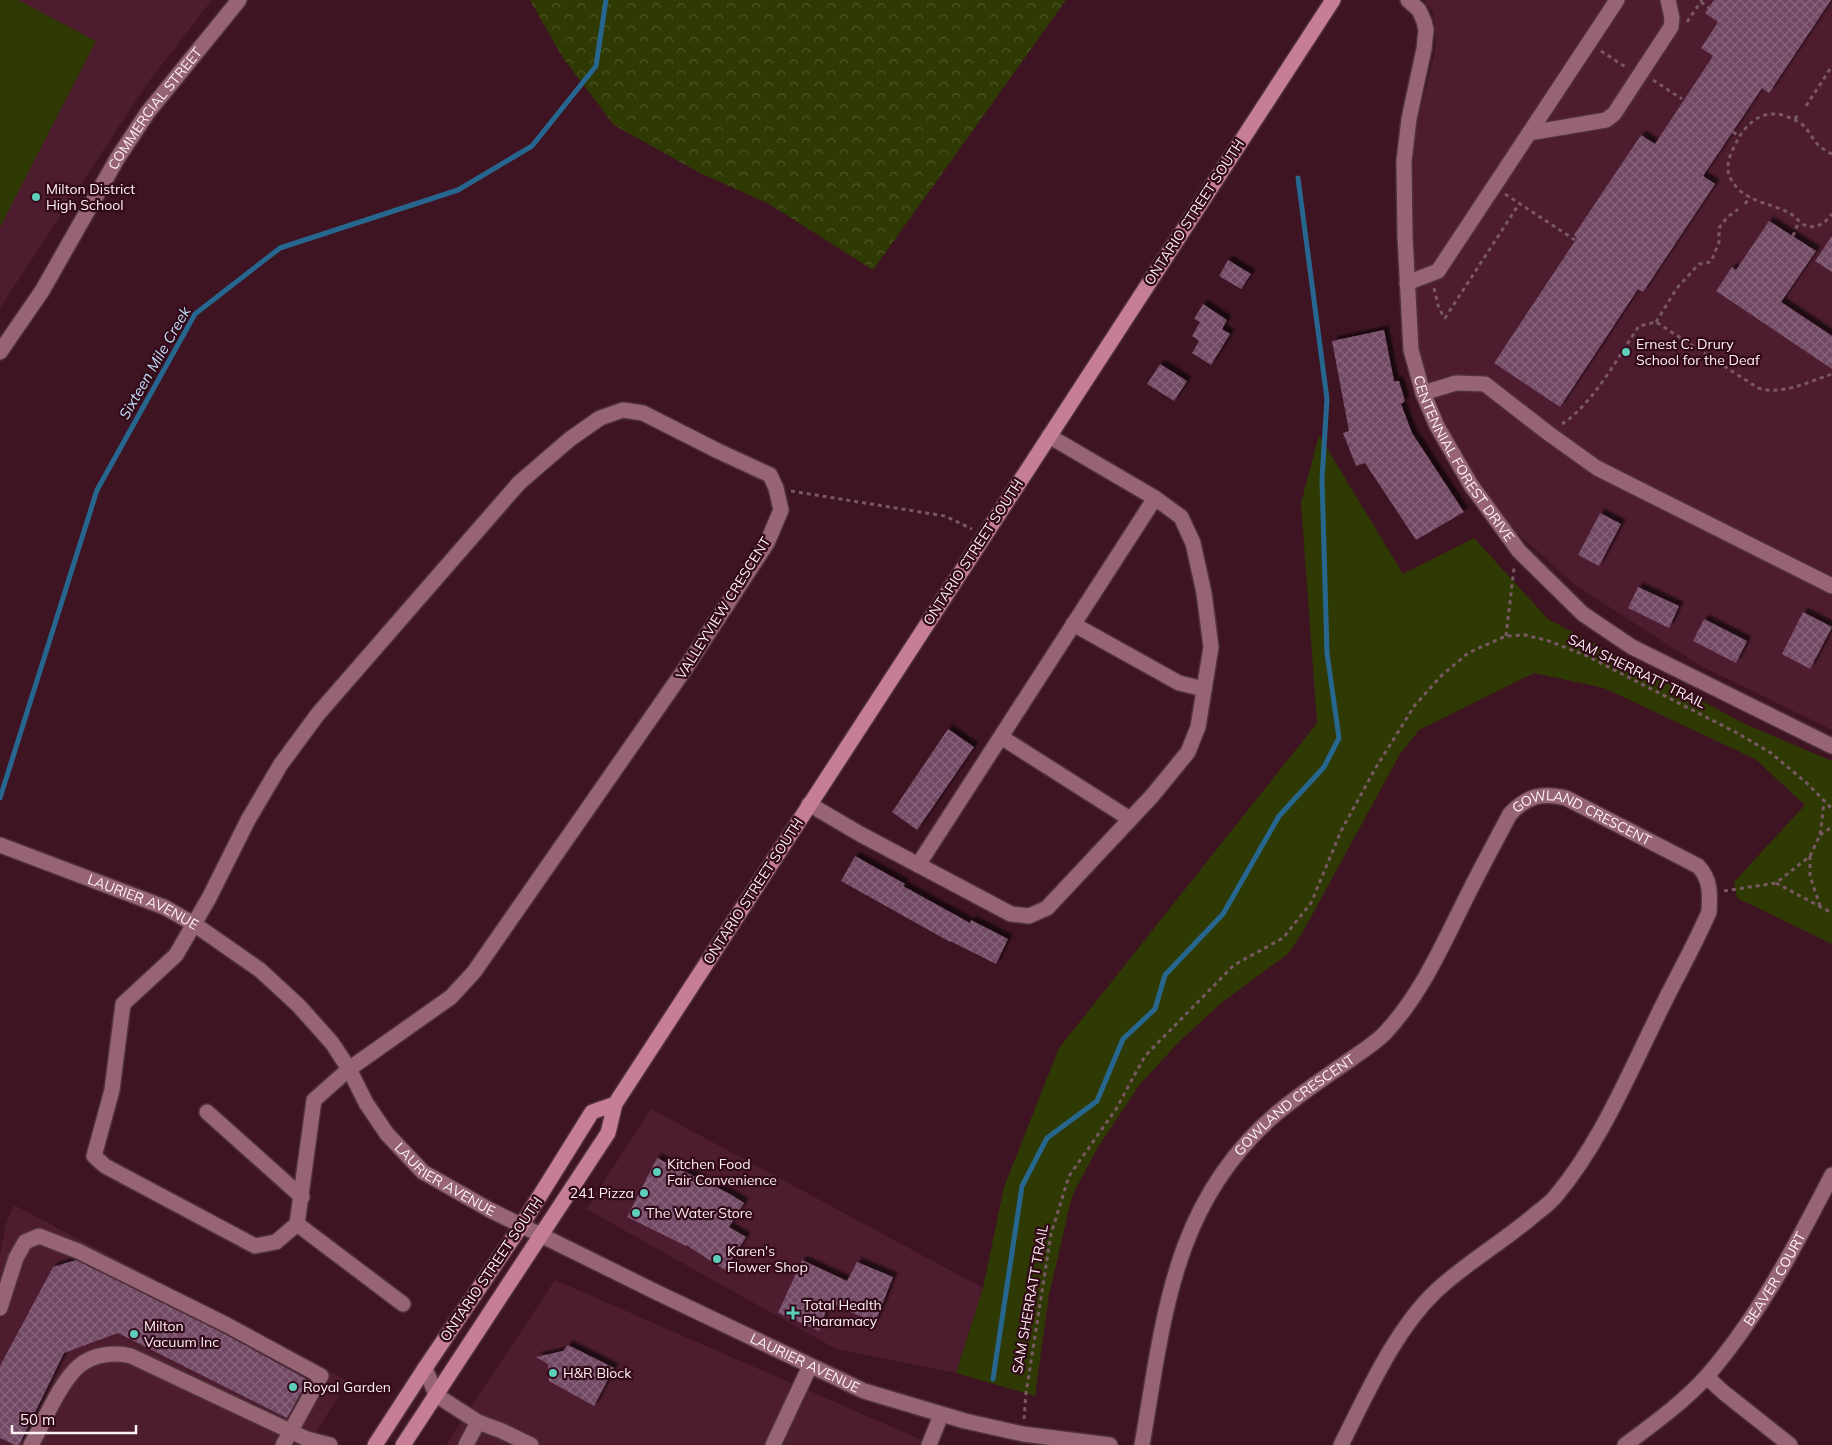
<svg xmlns="http://www.w3.org/2000/svg" width="1832" height="1445" viewBox="0 0 1832 1445" font-family="Mulish,sans-serif">
<style>
.built{fill:#4d1c2e}
.forest{fill:url(#forest-crowns)}
.park{fill:#2f3903}
.lines{fill:none;stroke-linecap:round;stroke-linejoin:round}
.stream{stroke:#27678f;stroke-width:5}
.building{fill:url(#building-cross-hatch);filter:url(#shadow)}
.minor-casing{stroke:#4f303b;stroke-width:18}
.major-casing{stroke:#4f303b;stroke-width:18}
.path{stroke:#785863;stroke-width:3;stroke-dasharray:4 4;stroke-linecap:butt}
.minor{stroke:#966473;stroke-width:15}
.major{stroke:#c57e93;stroke-width:15}
.poi-dot{fill:#5cceba;stroke:#330a1a;stroke-width:2}
.labels{text-anchor:middle;stroke-width:4.5;stroke-linejoin:round;paint-order:stroke}
.street-label{font-size:14px;fill:#fdf1f4;stroke:#330a1a}
.poi-label{font-size:14px;fill:#fdf1f4;stroke:#330a1a;text-anchor:start}
.water-label{font-size:15px;font-style:italic;fill:#bfe0f8;stroke:#330a1a}
</style>
<defs>
<pattern id="forest-crowns" width="20" height="18" patternUnits="userSpaceOnUse" patternTransform="scale(1.25)"><rect width="20" height="18" fill="#2f3903"/><path d="M2 6a3 3 0 1 1 6 0M12 15a3 3 0 1 1 6 0" fill="none" stroke="#4e5628"/></pattern>
<pattern id="building-cross-hatch" width="8" height="8" patternUnits="userSpaceOnUse" patternTransform="scale(1.25)"><rect width="8" height="8" fill="#724964"/><path d="M0 0l8 8M0 8l8-8" fill="none" stroke="#87647b"/></pattern>
<filter id="shadow"><feDropShadow dx="4.5" dy="-4.5" stdDeviation="1" flood-color="#0009"/></filter>
</defs>
<rect width="100%" height="100%" fill="#3e1423"/>
<!-- built -->
<path class="built" d="M0 0H212L146 85 0 308Z
M1424 0H1832V730L1699 665 1574 584 1505 522 1479 485 1447 427 1423 365 1417 340 1412 171 1415 131 1434 56 1436 40 1433 12Z
M651 1109 983 1288 956 1373 836 1349 586 1209Z
M14 1205 348 1381 308 1445H0V1255L6 1224Z
M555 1280 933 1445H446Z"/>
<!-- forest -->
<path class="forest" d="M530 0H1066L873 270 769 204 700 173 614 125 563 58Z"/>
<!-- park -->
<path class="park" d="M0 0H18L96 41 0 227Z
M1319 435 1403 574 1474 538 1548 619 1745 724 1832 761V944L1737 898 1734 882 1805 805 1755 759 1604 688 1534 673 1419 730 1400 754 1305 928 1289 953 1220 1004 1179 1042 1141 1083 1098 1147 1072 1196 1049 1295 1035 1396 956 1373 983 1288 1004 1187 1059 1048 1317 723 1301 503Z"/>
<g class="lines">
<!-- stream -->
<path class="stream" d="M0 798 97 490 195 314 280 248 458 190 532 146 596 66 606 0
M993 1379 1022 1186 1047 1138 1097 1101 1123 1039 1155 1009 1165 975 1223 914 1279 816 1324 767 1339 738 1327 653 1322 479 1327 399 1298 178"/>
</g>
<!-- building -->
<path class="building" d="M1714 0H1831L1769 93 1762 88 1703 176 1715 184 1643 292 1638 289 1560 407 1494 363 1577 238 1574 235 1641 135 1655 144 1713 56 1701 48 1718 22 1705 13Z
M1769 221 1816 251 1781 302 1832 336V369L1716 291 1732 267 1736 270Z
M1832 236V272L1815 261Z
M1228 260 1251 274 1241 289 1219 276Z
M1203 304 1227 320 1222 329 1230 334 1211 365 1192 353 1199 341 1192 336 1200 322 1194 319Z
M1384 330 1394 381H1399L1405 401 1401 404 1412 433 1464 512 1416 540 1365 463 1356 466 1343 433 1349 431 1332 341Z
M1160 364 1187 381 1174 401 1147 384Z
M1600 513 1621 524 1599 566 1578 555Z
M1638 587 1679 606 1669 628 1628 608Z
M1803 612 1832 627 1810 669 1782 654Z
M1704 619 1747 641 1736 663 1693 641Z
M948 729 974 747 917 830 892 812Z
M855 856 905 884 903 886 970 923 971 920 1008 939 996 964 950 941V942L841 881Z
M657 1158 730 1194 744 1203 729 1227 746 1237 725 1270 686 1245V1246L627 1217Z
M76 1260 221 1332 308 1380 287 1418 118 1333 64 1353 19 1445H15L0 1438V1366L53 1267Z
M802 1260 847 1281 857 1262 893 1277 875 1323 829 1302 819 1331 778 1313Z
M568 1345 614 1368 594 1406 549 1381 548 1364 536 1357 563 1351Z"/>
<g class="lines">
<!-- minor casing -->
<g class="minor-casing">
<g id="minor">
<path id="s1" d="M1408 0 1419 10 1424 21 1426 30 1424 49 1409 119 1404 161 1405 236 1411 350 1423 393 1437 426 1471 485 1519 551 1583 614 1632 647 1832 746"/>
<path d="M1529 133 1606 120 1614 114 1671 27 1672 18 1668 0"/>
<path d="M1407 283 1438 271 1617 0"/>
<path id="s2" d="M0 352 42 291 117 159 148 112 239 0"/>
<path d="M1423 393 1456 383 1485 384 1548 433 1597 468 1832 586"/>
<path d="M623 410 643 413 718 451 770 475 776 488 781 510 767 543 685 669 474 972 451 997 349 1069 314 1100 297 1224 276 1242 255 1246 105 1166 94 1156 112 1090 123 1004 176 955 209 898 248 820 281 764 318 714 519 483 570 439 600 418Z"/>
<path d="M1073 624 1179 683 1204 689"/>
<path d="M1001 737 1130 819"/>
<path d="M809 804 860 834 1011 914 1029 916 1047 908 1152 796 1188 752 1198 727 1211 647 1204 593 1193 543 1181 517 1155 498 1049 436"/>
<path id="s3" d="M0 845 164 907 194 924 260 970 299 1006 332 1043 349 1069 366 1103 387 1134 423 1172 490 1210 658 1293 864 1391 965 1421 1023 1434 1110 1445"/>
<path d="M918 865 1155 498"/>
<path d="M207 1112 302 1197"/>
<path d="M297 1224 403 1304"/>
<path d="M0 1308 16 1258 25 1242 39 1236 78 1251 225 1324 321 1376 283 1445"/>
<path d="M425 1368 436 1395 478 1422 502 1431 531 1445"/>
<path d="M1707 1377 1723 1392 1790 1445"/>
<path d="M31 1445C44 1422 60 1382 79 1366 93 1354 114 1352 131 1356L307 1439 330 1445"/>
<path d="M466 1445 478 1422"/>
<path d="M773 1445 810 1366"/>
<path d="M929 1445 941 1415"/>
<path id="s4" d="M1142 1445C1164 1318 1172 1202 1277 1113 1301 1093 1328 1075 1354 1057 1364 1050 1375 1043 1384 1034 1421 995 1442 946 1466 898 1480 870 1495 842 1510 814 1527 796 1542 792 1566 798L1698 866C1711 879 1710 895 1709 912 1694 947 1674 981 1657 1017 1627 1078 1599 1145 1555 1197 1548 1205 1539 1211 1532 1217 1501 1243 1466 1263 1436 1291 1394 1331 1367 1394 1341 1445"/>
<path id="s5" d="M1625 1445C1652 1425 1685 1401 1707 1376 1759 1316 1796 1245 1832 1175"/>
</g>
</g>
<!-- major casing -->
<g class="major-casing">
<path id="major" d="M375 1445 425 1368 521 1226 592 1112 615 1104
M403 1445 608 1133 615 1104 1333 0"/>
</g>
<!-- path -->
<path class="path" d="M1701 2 1709 8
M1687 22 1702 0
M1601 51 1627 68
M1653 80 1682 99
M1806 106 1832 66
M1795 119 1799 113
M1733 132 1739 136
M1832 154C1828 152 1823 149 1819 146 1814 141 1810 133 1805 127 1800 122 1793 119 1786 116 1762 108 1745 124 1735 145 1729 157 1724 168 1732 181 1744 202 1772 203 1791 214 1796 217 1801 224 1806 226 1818 229 1826 222 1832 214
M1505 194 1575 240
M1745 204 1750 197
M1793 236 1799 221
M1434 288 1439 309 1445 318 1519 204
M1656 322 1677 288 1699 264 1711 262 1719 242V228L1728 216 1734 213 1738 209
M1562 424C1593 404 1618 357 1639 326L1656 322 1758 388C1782 396 1810 381 1832 374
M791 491 945 516 972 529
M1506 636 1514 568
M1820 835 1832 827
M1810 856V876L1820 906
M1776 883 1832 913
M1724 891 1776 883 1810 856 1820 835 1824 803
M1024 1419 1026 1393 1051 1234 1069 1176 1116 1109 1145 1056 1234 965 1283 938 1311 903 1341 831 1375 769 1415 705 1441 676 1468 653 1506 636 1525 635 1549 641 1587 656 1739 734 1771 753 1809 785 1832 809"/>
<!-- minor -->
<use href="#minor" class="minor"/>
<!-- major -->
<use href="#major" class="major"/>
</g>
<!-- markers -->
<g class="poi-dot">
<circle cx="36" cy="197" r="5"/>
<circle cx="1626" cy="352" r="5"/>
<circle cx="657" cy="1172" r="5"/>
<circle cx="644" cy="1193" r="5"/>
<circle cx="636" cy="1213" r="5"/>
<circle cx="717" cy="1259" r="5"/>
<path d="M790.5 1305.5h5v5h5v5h-5v5h-5v-5h-5v-5h5z"/>
<circle cx="134" cy="1334" r="5"/>
<circle cx="553" cy="1373" r="5"/>
<circle cx="293" cy="1387" r="5"/>
</g>
<g class="labels">
<!-- street labels -->
<g class="street-label">
<text dy="5" stroke="none"><textPath href="#s2" startOffset="289">COMMERCIAL STREET</textPath></text>
<text transform="translate(1194 212) rotate(-57)" y="5">ONTARIO STREET SOUTH</text>
<text dy="5" stroke="none"><textPath href="#s1" startOffset="480">CENTENNIAL FOREST DRIVE</textPath></text>
<text transform="translate(973 552) rotate(-57)" y="5">ONTARIO STREET SOUTH</text>
<text transform="translate(723 608) rotate(-58)" y="5">VALLEYVIEW CRESCENT</text>
<text transform="translate(1637 671) rotate(26)" y="5">SAM SHERRATT TRAIL</text>
<text dy="5" stroke="none"><textPath href="#s4" startOffset="836">GOWLAND CRESCENT</textPath></text>
<text transform="translate(753 891) rotate(-57)" y="5">ONTARIO STREET SOUTH</text>
<text dy="5" stroke="none"><textPath href="#s3" startOffset="154">LAURIER AVENUE</textPath></text>
<text dy="5" stroke="none"><textPath href="#s4" startOffset="386">GOWLAND CRESCENT</textPath></text>
<text dy="5" stroke="none"><textPath href="#s3" startOffset="574">LAURIER AVENUE</textPath></text>
<text transform="translate(491 1269) rotate(-56)" y="5">ONTARIO STREET SOUTH</text>
<text dy="5" stroke="none"><textPath href="#s5" startOffset="226">BEAVER COURT</textPath></text>
<text transform="translate(1030 1299) rotate(-80)" y="5">SAM SHERRATT TRAIL</text>
<text dy="5" stroke="none"><textPath href="#s3" startOffset="979">LAURIER AVENUE</textPath></text>
</g>
<!-- poi labels -->
<g class="poi-label">
<text x="46" y="194">Milton District<tspan x="46" dy="16">High School</tspan></text>
<text x="1636" y="349">Ernest C. Drury<tspan x="1636" dy="16">School for the Deaf</tspan></text>
<text x="667" y="1169">Kitchen Food<tspan x="667" dy="16">Fair Convenience</tspan></text>
<text x="634" y="1198" text-anchor="end">241 Pizza</text>
<text x="646" y="1218">The Water Store</text>
<text x="727" y="1256">Karen's<tspan x="727" dy="16">Flower Shop</tspan></text>
<text x="803" y="1310">Total Health<tspan x="803" dy="16">Pharamacy</tspan></text>
<text x="144" y="1331">Milton<tspan x="144" dy="16">Vacuum Inc</tspan></text>
<text x="563" y="1378">H&amp;R Block</text>
<text x="303" y="1392">Royal Garden</text>
</g>
<!-- water labels -->
<g class="water-label">
<text transform="translate(155 363) rotate(-60)" y="5">Sixteen Mile Creek</text>
</g>
</g>
<!-- scale -->
<path d="M12 1425v8h124v-8" fill="none" stroke="#fdf1f4" stroke-width="2.5"/>
<text x="20" y="1425" font-size="15" fill="#fdf1f4" stroke="#330a1a" stroke-width="4" paint-order="stroke">50 m</text>
</svg>
